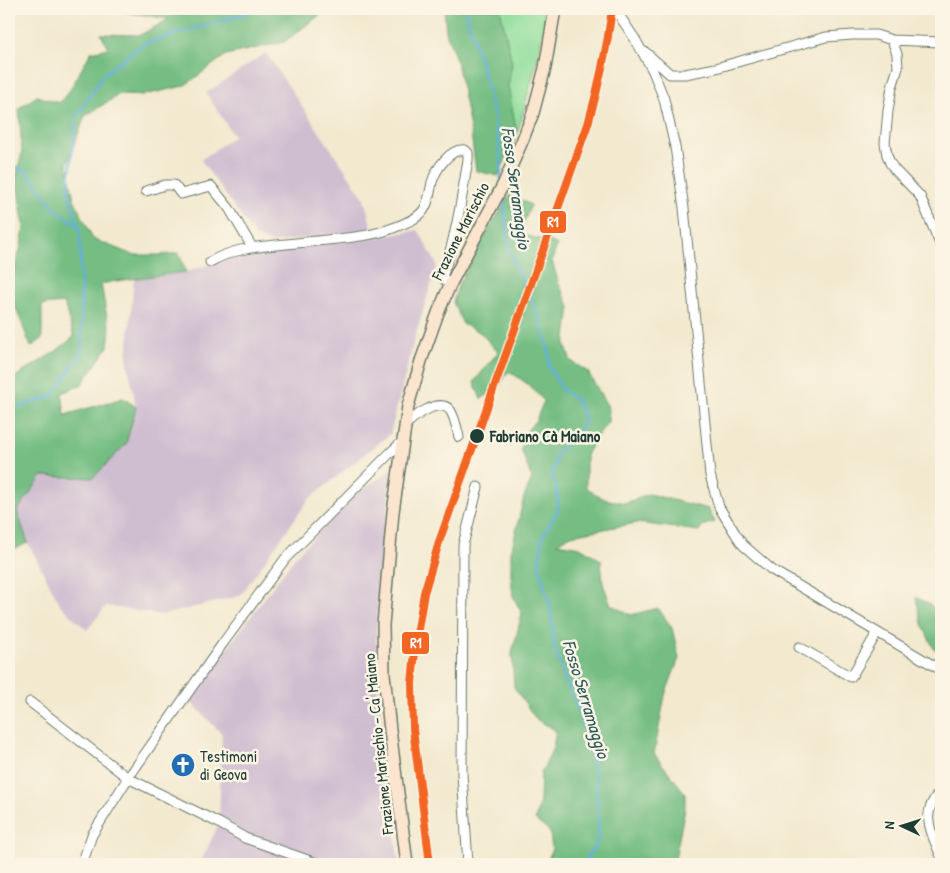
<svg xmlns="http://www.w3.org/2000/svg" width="950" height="873" viewBox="0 0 950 873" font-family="'Patrick Hand',sans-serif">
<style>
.industrial{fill:#cfbdd0}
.green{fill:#90de9b;stroke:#588e68}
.forest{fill:#74bd83;stroke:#4a7d5c}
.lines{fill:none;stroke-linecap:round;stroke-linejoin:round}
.stream{stroke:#64b0dd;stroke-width:2.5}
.minor-casing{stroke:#69796a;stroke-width:11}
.secondary-casing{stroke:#69796a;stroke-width:14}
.minor{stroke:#fff;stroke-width:9}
.secondary{stroke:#fce5cf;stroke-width:11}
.rail-1-casing{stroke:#fcf5e5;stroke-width:11}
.rail-1{stroke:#f26522;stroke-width:8}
.stop-dot{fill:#1f3d34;stroke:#fcf5e5;stroke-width:2}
.labels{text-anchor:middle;stroke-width:5;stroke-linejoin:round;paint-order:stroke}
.street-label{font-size:16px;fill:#1f3d34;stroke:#fcf5e5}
.stop-label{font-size:16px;font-weight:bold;fill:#1f3d34;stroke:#fcf5e5;text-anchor:start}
.poi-label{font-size:16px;fill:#1f3d34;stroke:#fcf5e5;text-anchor:start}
.water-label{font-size:18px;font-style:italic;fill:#305a5e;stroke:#fcf5e5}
.line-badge{stroke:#fcf5e5;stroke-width:2}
.badge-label{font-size:14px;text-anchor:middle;font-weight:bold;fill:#fff}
</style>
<rect width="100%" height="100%" fill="#fcf5e5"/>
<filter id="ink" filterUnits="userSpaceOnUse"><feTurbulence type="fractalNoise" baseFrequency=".02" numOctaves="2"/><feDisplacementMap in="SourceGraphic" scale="10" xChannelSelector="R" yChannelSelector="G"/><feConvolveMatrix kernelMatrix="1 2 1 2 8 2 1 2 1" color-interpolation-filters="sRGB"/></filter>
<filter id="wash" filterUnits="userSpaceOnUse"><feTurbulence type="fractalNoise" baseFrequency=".0096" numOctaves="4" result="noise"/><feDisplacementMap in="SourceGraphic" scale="20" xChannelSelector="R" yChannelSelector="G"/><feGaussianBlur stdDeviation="1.12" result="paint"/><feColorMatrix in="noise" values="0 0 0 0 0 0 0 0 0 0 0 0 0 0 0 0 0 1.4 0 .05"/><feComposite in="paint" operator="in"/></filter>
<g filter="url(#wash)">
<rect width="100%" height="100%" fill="#f2e9cf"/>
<!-- industrial -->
<path class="industrial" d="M266 53 364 198 372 229 272 243 255 236 201 160 234 136 206 93Z
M418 230 437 265 414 340 390 434 309 499 240 596 162 615 106 606 87 630 61 606 28 543 17 511 42 476 93 478 136 407 127 359 134 278 162 276 186 272 254 250 372 239Z
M391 470 376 625V675L386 772 399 864H200L219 823 222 734 189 700 295 557 353 496Z"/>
<!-- green -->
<path class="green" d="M500 9H547L538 58 517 135 508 86 512 63Z"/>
<!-- forest -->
<path class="forest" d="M120 9H328L284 42 226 55 184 86 144 95 120 94 85 116 67 164 74 199 93 239 133 255H163L179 253 186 272C158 276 129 278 101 284L106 312 110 329 108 347 81 385 62 393 65 415 123 398 136 407 126 444 93 478 42 476 17 511 28 543 9 551V381L56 351 74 337 64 303 42 305V339L31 347 15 306 10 282 21 247 24 227 16 178 22 153 19 108 37 96 59 103 70 90 91 52 108 48 101 34 140 35 169 19 124 12Z
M444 9H500L512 63 508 86 517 135 498 176 476 171 471 133 457 62 446 32Z
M510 195 531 205 519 234 552 242 557 245 552 261 559 284 570 307 565 345 571 361 588 372 609 409 608 422 595 439 586 455V488L604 499 625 503 649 494 708 509 715 522 702 526 699 531 637 523 571 535 557 543 580 547 601 560 603 584 611 605 631 615 658 608 672 628 679 658 665 695 654 754 685 793V808L674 864H546L552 850 550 832 535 820 540 801 541 773 553 748 556 731 536 719 514 687 512 653 522 614 513 596 511 576V552L524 497 532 479 521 449 526 432 536 420 544 401 529 385 509 371 496 390 481 399 474 382 498 352 481 333 463 324 453 302 459 283 481 242Z
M916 597 936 608 941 617V652L934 649 922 624Z"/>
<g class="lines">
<!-- stream -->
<path class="stream" d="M465 9C478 56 494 103 500 152 501 161 501 170 501 179
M9 165 26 171 58 212 77 225
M502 195 506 219 509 250 537 312 549 351V367L563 391 576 399 585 419 578 434 568 442 556 455 552 478 557 490 558 510 542 538 539 564 545 589 550 604 555 650 564 677 577 706 588 741 596 780 599 835 596 845 582 864
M9 410 52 396 82 352 80 232 68 190 76 117 104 74 143 44 260 9"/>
</g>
</g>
<g filter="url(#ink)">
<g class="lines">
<!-- minor casing -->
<g class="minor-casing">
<path id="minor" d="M615 9 635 39 653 71 664 99 675 147 684 208 710 475 719 507 735 533 743 545 772 570 941 670
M892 40 941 42
M645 52 670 74H685L716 68 826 37 853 35H876L892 40 897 54 898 68 892 87 888 111 885 143 887 155 890 163 894 169 920 196 941 246
M146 191 165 185H174L181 194 211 186 229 208 252 247
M210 262C230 250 253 247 276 245 296 243 317 241 337 239 356 237 375 235 393 228 403 224 416 220 423 211 429 203 430 192 432 182 436 169 450 148 465 150L468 153V160C461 201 456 238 442 277L450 285
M405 425C414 417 439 397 450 410 455 417 457 429 459 437
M799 647 851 677 877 633
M30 702 128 778 219 823 245 838 319 864
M941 791C919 813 931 832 941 856
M82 864 92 835 128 778 223 643 285 559 392 451 403 441
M468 864 462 774 463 545 478 487"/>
</g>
<!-- secondary casing -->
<g class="secondary-casing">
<path id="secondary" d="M407 864 390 730 384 674 383 625 393 512 408 406 421 361 438 313 450 285 504 183 523 139 533 113 545 68 555 9"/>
</g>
<!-- minor -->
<use href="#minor" class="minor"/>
<!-- secondary -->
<use href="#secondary" class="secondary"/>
<!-- rail-1 casing -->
<g class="rail-1-casing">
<path id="rail-1" d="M430 864 413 729 412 683 416 641 424 593 440 539 588 124C599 86 607 48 612 9"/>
</g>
<!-- rail-1 -->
<use href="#rail-1" class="rail-1"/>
</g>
</g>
<!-- icons -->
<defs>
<g id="church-disc" transform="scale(1.25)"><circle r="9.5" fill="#1f6fb2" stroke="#fcf5e5"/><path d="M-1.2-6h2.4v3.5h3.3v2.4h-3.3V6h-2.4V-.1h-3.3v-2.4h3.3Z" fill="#fff"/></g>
</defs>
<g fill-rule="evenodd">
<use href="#church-disc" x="183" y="765"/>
</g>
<!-- markers -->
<circle class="stop-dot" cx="477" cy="436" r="8"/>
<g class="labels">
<!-- street labels -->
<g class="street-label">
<text transform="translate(460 231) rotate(-63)" y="6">Frazione Marischio</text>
<text transform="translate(378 744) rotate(-96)" y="6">Frazione Marischio - Ca' Maiano</text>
</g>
<!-- stop labels -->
<g class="stop-label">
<text x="490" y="442">Fabriano Cà Maiano</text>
</g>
<!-- poi labels -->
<g class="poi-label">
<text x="200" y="762">Testimoni<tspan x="200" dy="18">di Geova</tspan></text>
</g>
<!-- water labels -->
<g class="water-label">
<text transform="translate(516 188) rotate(82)" y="6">Fosso Serramaggio</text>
<text transform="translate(586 699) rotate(73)" y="6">Fosso Serramaggio</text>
</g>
</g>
<g class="line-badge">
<rect x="539" y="210" width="28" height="24" rx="5" fill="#f26522"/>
<rect x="401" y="631" width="29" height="24" rx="5" fill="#f26522"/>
</g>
<g class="badge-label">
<text x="553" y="227">R1</text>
<text x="416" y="648">R1</text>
</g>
<!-- margin -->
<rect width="950" height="873" fill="none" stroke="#fcf5e5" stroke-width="30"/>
<!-- north arrow -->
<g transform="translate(902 826) rotate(274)" stroke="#fcf5e5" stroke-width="4" paint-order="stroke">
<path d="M0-4L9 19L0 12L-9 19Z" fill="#1f3d34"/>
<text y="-8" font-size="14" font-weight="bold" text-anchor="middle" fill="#1f3d34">N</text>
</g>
</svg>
